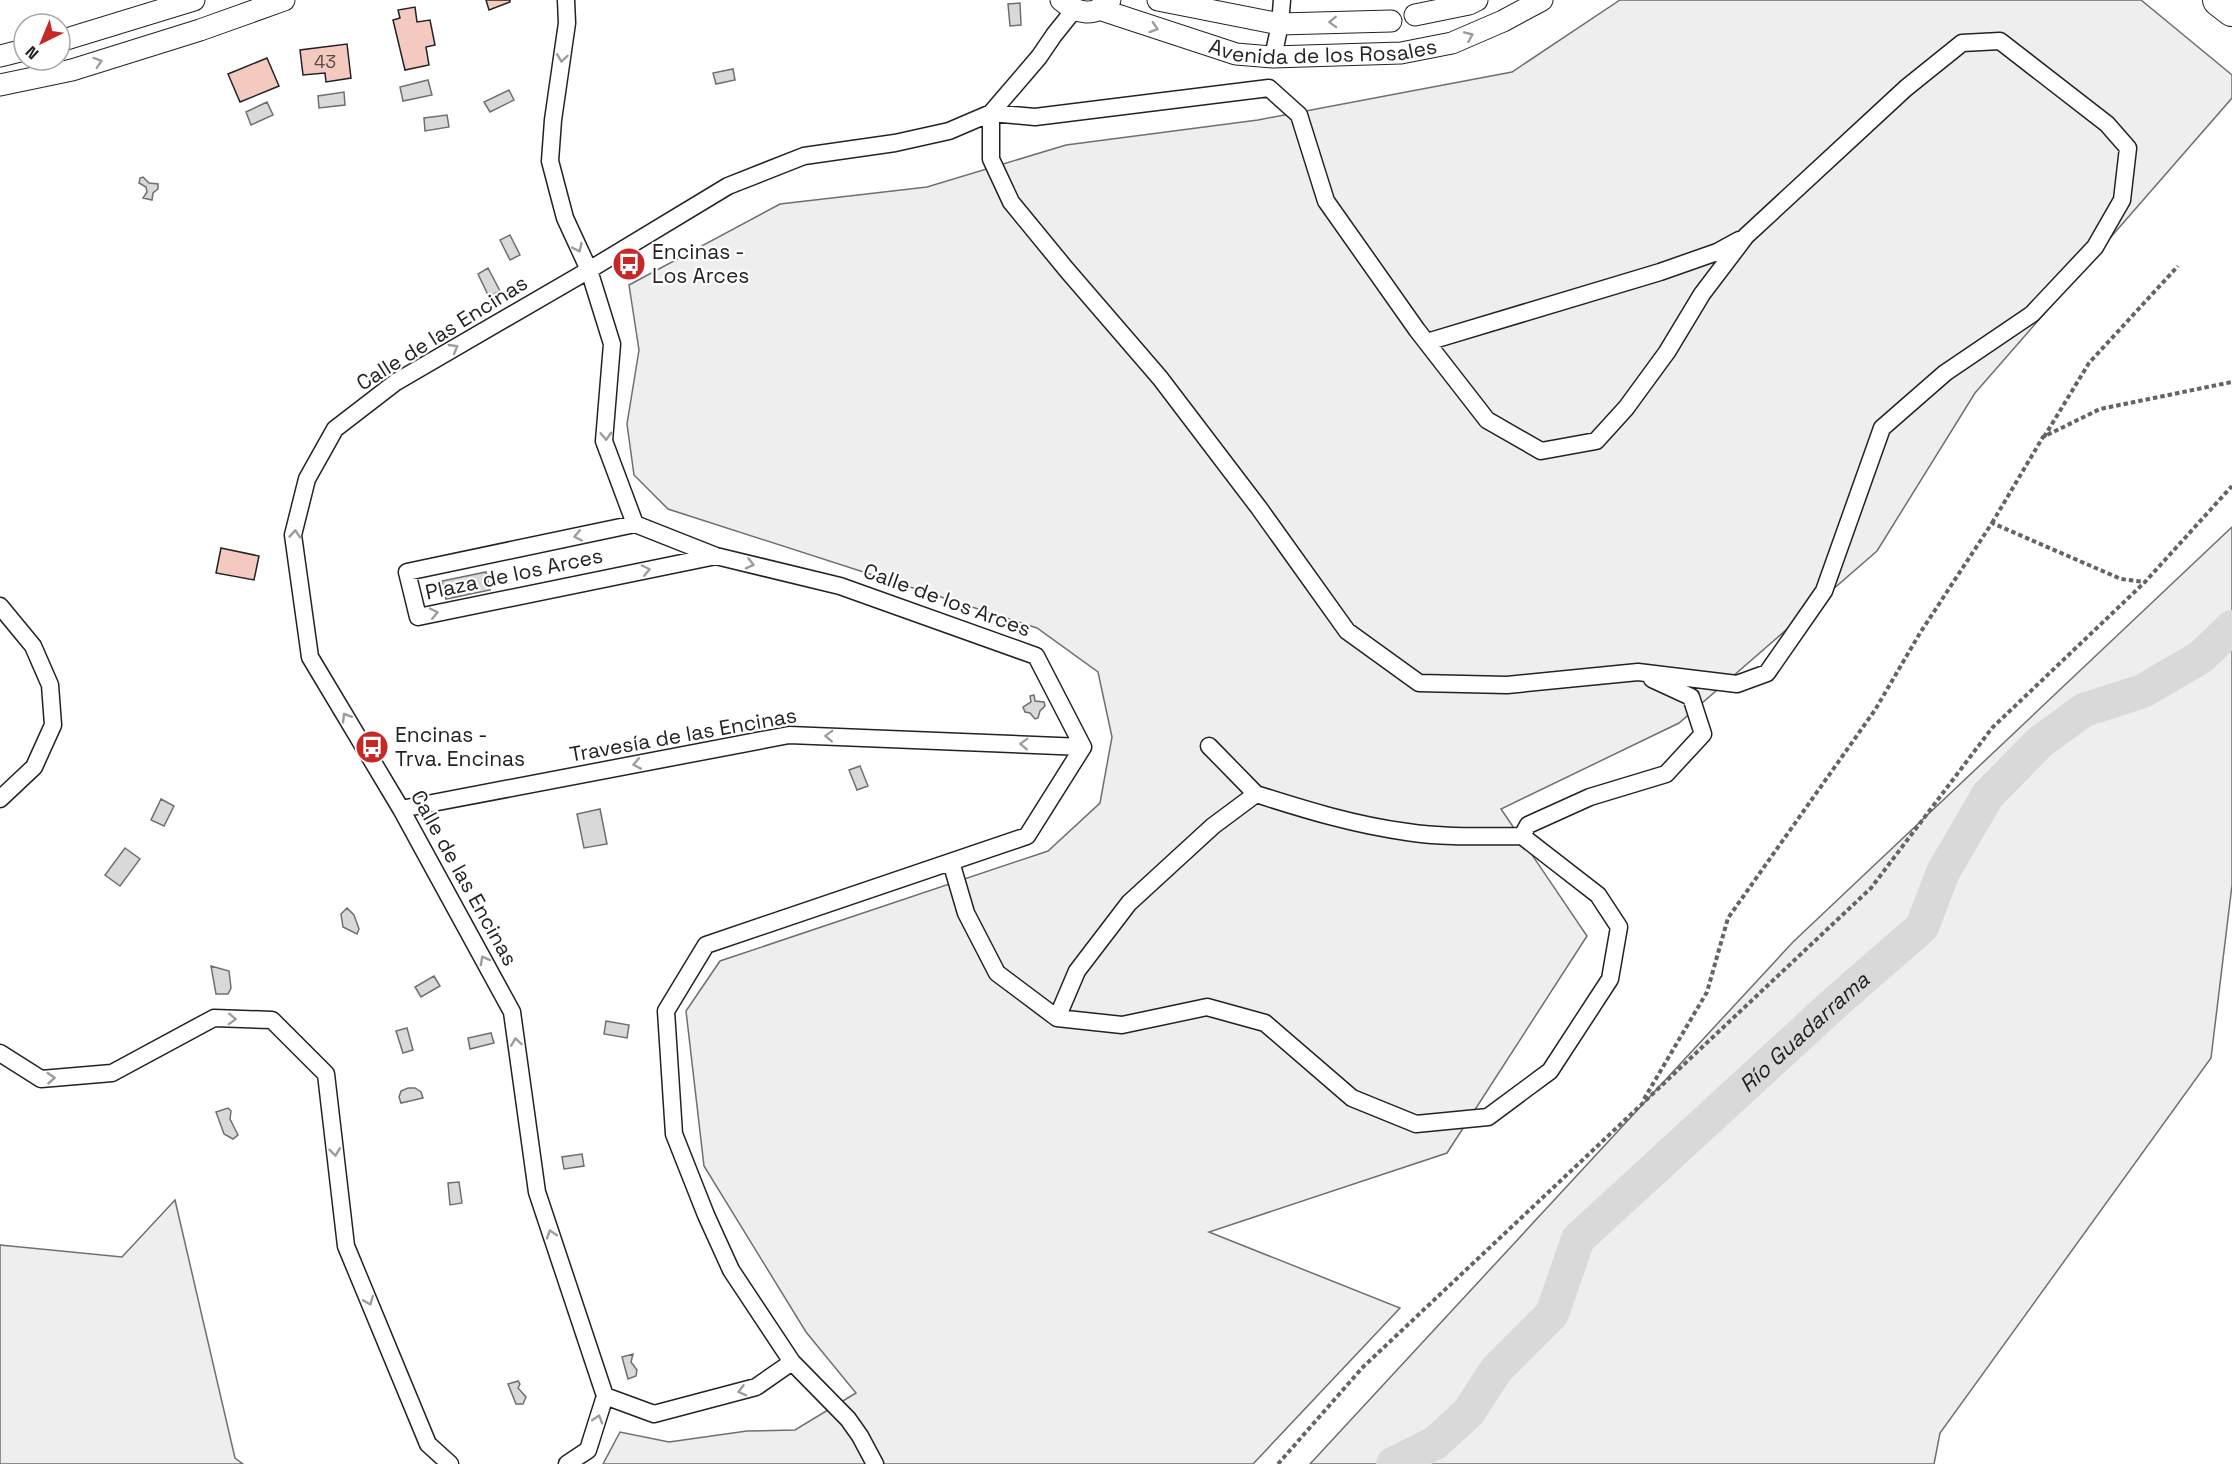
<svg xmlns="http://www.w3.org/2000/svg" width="2232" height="1464" viewBox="0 0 2232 1464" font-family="'Space Grotesk',sans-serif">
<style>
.green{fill:#eee;stroke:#6f6f6f;stroke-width:1.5}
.water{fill:#d9d9d9;stroke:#6f6f6f;stroke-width:1.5}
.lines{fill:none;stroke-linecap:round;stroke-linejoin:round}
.river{stroke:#d9d9d9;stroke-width:34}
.building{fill:#f3c9c0;stroke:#222;stroke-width:1.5}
.minor-casing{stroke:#222;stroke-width:19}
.tertiary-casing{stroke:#222;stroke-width:23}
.motorway-casing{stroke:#222;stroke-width:34}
.path{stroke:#646464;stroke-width:4;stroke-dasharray:4.5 3;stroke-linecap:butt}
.minor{stroke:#fff;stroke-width:16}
.tertiary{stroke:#fff;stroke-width:21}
.motorway{stroke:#fff;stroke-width:32}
.oneway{stroke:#9c9c9c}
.labels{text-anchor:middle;stroke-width:4.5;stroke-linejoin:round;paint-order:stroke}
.number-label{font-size:18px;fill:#564c4a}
.street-label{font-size:21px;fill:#222;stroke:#fff}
.poi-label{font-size:21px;fill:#222;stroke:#fff;text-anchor:start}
.water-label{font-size:22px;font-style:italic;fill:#222;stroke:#fff}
</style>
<rect width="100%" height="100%" fill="#fff"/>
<!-- green -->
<path class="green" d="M1620 0H2141L2232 75V98L1975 393 1877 551 1679 723 1501 809 1587 936 1447 1153 1209 1232 1400 1308 1253 1464H603L620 1432 669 1442 747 1431 795 1430 856 1393 806 1332 704 1166 686 1011 720 961 1048 851 1100 803 1112 737 1098 672 1037 628 668 509 634 475 627 424 639 350 629 285 780 204 927 187 1066 145 1258 120 1512 72Z
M2232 527V885L2211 1058 1940 1433 1934 1464H1310L1793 942Z
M175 1200 235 1458 243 1464H0V1245L122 1257Z"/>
<!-- water -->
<path class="water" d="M1020 3 1021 25 1010 26 1008 4Z
M733 69 735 80 716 84 713 73Z
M428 80 432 95 403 101 400 87Z
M509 90 514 100 490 112 484 102Z
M344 92 345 105 319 108 318 96Z
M267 102 273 115 251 125 246 112Z
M447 115 449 127 425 131 424 118Z
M143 177 149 183 158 184V189L153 193 152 200 143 198 147 192 146 187 139 183 140 178Z
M510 235 520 255 510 260 500 240Z
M488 268 500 291 489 297 478 274Z
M486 572 490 590 446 599 442 581Z
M1034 695 1035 701 1044 702 1045 706 1040 711 1038 718 1035 719 1030 713 1025 712 1023 707 1031 702 1030 696Z
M860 766 868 786 857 790 849 770Z
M161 799 174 806 164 826 151 820Z
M600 809 607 844 584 848 577 814Z
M125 848 140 859 120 886 105 875Z
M347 908 354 915 359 929 357 934 343 927 341 914Z
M211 966 229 971 231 988 228 994H216Z
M434 976 440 986 421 997 415 987Z
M606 1021 629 1025 627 1038 604 1034Z
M407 1028 413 1050 403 1053 396 1031Z
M491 1033 494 1043 470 1049 468 1038Z
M408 1088H415L421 1092 423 1098 401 1103 399 1097 401 1091Z
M228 1108 231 1111 230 1119 238 1135 233 1139 224 1134 216 1112Z
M582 1154 584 1166 564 1169 562 1157Z
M459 1182 462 1203 450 1205 448 1183Z
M633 1354 631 1362 637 1370 636 1376 628 1379 622 1357Z
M518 1381 520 1384 518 1388 526 1397 523 1404H516L508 1384Z"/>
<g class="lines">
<!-- river -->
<path class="river" id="s1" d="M1393 1464 1435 1443 1468 1413 1496 1370 1552 1314 1578 1239 1837 1001 1922 927 1943 872 1988 795 2040 742 2084 710 2143 691 2201 657 2232 627"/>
</g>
<!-- building -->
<path class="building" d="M486 0H510V2L489 10Z
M415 7 417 22 430 20 435 45 426 47 429 65 405 70 393 20 400 18 398 10Z
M347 44 351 78 326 82 325 73 303 75 300 50Z
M267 58 279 86 240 102 228 74Z
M221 548 259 556 254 580 216 573Z"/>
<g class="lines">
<!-- minor casing -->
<g class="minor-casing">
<path id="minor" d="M566 0 567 23 553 120 550 161 565 218 589 270 612 344 604 441 635 524 716 556 840 586 1036 656 1083 747 1027 836 706 945 666 1011 674 1134 706 1215 731 1270 792 1362 848 1419 860 1436 875 1464
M2000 41 2107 124 2128 148 2122 200 2095 247 2032 314 1945 373 1882 428 1824 591 1767 673 1737 684 1638 672 1507 685 1419 683 1347 631 1259 508 1160 378 1066 269 1011 202 991 159V113L1035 117 1269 88 1299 115 1326 201 1417 330 1487 420 1541 451 1596 441 1626 408 1667 352 1702 294 1746 236 1906 88 1962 43Z
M1273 57 1280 24 1282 0
M1427 342 1660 272 1717 252 1739 240
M635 524 407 572 418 617 716 556
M0 606 33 646 50 685 53 725 34 767 0 799
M1209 746 1256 794
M401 809 789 735 1083 747
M951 862 966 913 997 973 1057 1018 1122 1025 1207 1007 1265 1023 1352 1098 1416 1124 1488 1117 1550 1071 1610 979 1619 927 1598 895 1522 836 1528 825 1590 797 1666 774 1703 734 1691 697 1652 679
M1057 1018 1077 971 1129 903 1213 826 1256 794C1306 810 1355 825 1407 832 1445 838 1484 836 1522 836
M0 1053 41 1079 112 1073 214 1018 272 1020 326 1074 346 1246 428 1444 450 1464
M605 1396 654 1414 756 1387 792 1362
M567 1464 588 1450 605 1396 537 1192 512 1012 401 809 310 657 293 535 307 479 335 429 396 382 589 270 728 186 804 156 895 143 949 131 991 113 1039 57 1054 35 1074 10"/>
</g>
<!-- tertiary casing -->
<g class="tertiary-casing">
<g id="tertiary">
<path d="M1061 0C1077 14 1095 18 1110 0"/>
<path d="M1158 0 1280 24 1391 21"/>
<path id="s2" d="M1099 9 1236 54 1273 57 1401 53 1452 43 1503 21 1542 0"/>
<path d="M1415 15 1469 4 1477 0"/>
<path d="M60 41 194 0"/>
<path d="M0 56 24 50"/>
<path d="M0 85 72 70 200 30 284 0"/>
</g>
</g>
<!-- motorway casing -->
<g class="motorway-casing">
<path id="motorway" d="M2219 0 2232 10"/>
</g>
<!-- path -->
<path class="path" d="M2044 437 2089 363 2178 266
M1992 523 2043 437 2100 409 2232 382
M1644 1099 1707 992 1728 918 1875 710 1920 633 1992 523 2121 579 2145 582
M1278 1464 1363 1367 1871 888 1992 728 2145 582 2232 486"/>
<!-- minor -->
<use href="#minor" class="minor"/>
<!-- tertiary -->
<use href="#tertiary" class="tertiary"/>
<!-- motorway -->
<use href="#motorway" class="motorway"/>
</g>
<!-- one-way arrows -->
<defs><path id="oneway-chevron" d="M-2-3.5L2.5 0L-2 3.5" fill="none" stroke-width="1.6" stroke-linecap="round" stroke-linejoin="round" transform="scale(1.5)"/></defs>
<g class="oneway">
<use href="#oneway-chevron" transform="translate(1333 22) rotate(178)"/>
<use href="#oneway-chevron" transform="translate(1154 28) rotate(18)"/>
<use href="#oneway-chevron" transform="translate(1469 36) rotate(-23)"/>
<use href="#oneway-chevron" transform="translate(562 58) rotate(98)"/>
<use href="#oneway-chevron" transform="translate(98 62) rotate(-18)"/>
<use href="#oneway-chevron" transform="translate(578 248) rotate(65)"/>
<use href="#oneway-chevron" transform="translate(454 348) rotate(-30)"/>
<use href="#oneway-chevron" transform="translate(606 436) rotate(88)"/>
<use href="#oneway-chevron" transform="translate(295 534) rotate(-86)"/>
<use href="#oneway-chevron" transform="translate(578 536) rotate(168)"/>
<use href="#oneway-chevron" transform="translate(750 564) rotate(14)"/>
<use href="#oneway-chevron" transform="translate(646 570) rotate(-12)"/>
<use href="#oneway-chevron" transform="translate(434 613) rotate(-12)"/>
<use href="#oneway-chevron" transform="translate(346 717) rotate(-121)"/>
<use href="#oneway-chevron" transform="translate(829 736) rotate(-178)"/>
<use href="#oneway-chevron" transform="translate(1024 744) rotate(-178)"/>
<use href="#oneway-chevron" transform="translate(637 764) rotate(169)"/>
<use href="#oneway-chevron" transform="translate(484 960) rotate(-119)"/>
<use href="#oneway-chevron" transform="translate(232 1019) rotate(2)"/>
<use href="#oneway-chevron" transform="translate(516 1042) rotate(-98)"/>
<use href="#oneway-chevron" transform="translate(51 1078) rotate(-4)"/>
<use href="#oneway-chevron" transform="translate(335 1152) rotate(83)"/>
<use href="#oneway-chevron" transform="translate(551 1234) rotate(-108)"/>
<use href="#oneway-chevron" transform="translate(369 1301) rotate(68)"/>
<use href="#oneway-chevron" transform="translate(742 1391) rotate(165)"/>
<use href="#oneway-chevron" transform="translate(598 1419) rotate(-73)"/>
</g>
<!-- icons -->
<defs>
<g id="bus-disc" transform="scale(1.725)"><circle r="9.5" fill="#c62828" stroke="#fff"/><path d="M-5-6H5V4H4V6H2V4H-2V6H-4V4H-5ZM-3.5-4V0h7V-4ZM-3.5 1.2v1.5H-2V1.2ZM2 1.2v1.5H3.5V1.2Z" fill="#fff"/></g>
</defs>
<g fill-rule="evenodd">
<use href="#bus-disc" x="629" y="264"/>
<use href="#bus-disc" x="372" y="747"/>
</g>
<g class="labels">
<!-- number labels -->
<g class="number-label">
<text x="325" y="68">43</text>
</g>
<!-- street labels -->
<g class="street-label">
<text dy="7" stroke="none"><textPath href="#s2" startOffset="231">Avenida de los Rosales</textPath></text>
<text transform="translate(442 333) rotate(-32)" y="7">Calle de las Encinas</text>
<text transform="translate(514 574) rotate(-12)" y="7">Plaza de los Arces</text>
<text transform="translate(947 600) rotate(20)" y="7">Calle de los Arces</text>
<text transform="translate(683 735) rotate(-10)" y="7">Travesía de las Encinas</text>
<text transform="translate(464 878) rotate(61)" y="7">Calle de las Encinas</text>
</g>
<!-- poi labels -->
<g class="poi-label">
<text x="652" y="259">Encinas -<tspan x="652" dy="24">Los Arces</tspan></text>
<text x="395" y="742">Encinas -<tspan x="395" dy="24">Trva. Encinas</tspan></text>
</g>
<!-- water labels -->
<g class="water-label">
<text dy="8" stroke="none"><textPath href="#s1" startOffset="608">Río Guadarrama</textPath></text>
</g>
</g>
<!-- north arrow -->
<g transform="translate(42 42) rotate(223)"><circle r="28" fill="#ffffff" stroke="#a7a7a7" stroke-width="1.5"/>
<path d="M0-4.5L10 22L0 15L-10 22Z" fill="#c62828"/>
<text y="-9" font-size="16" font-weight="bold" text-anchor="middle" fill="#222222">N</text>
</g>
</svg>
